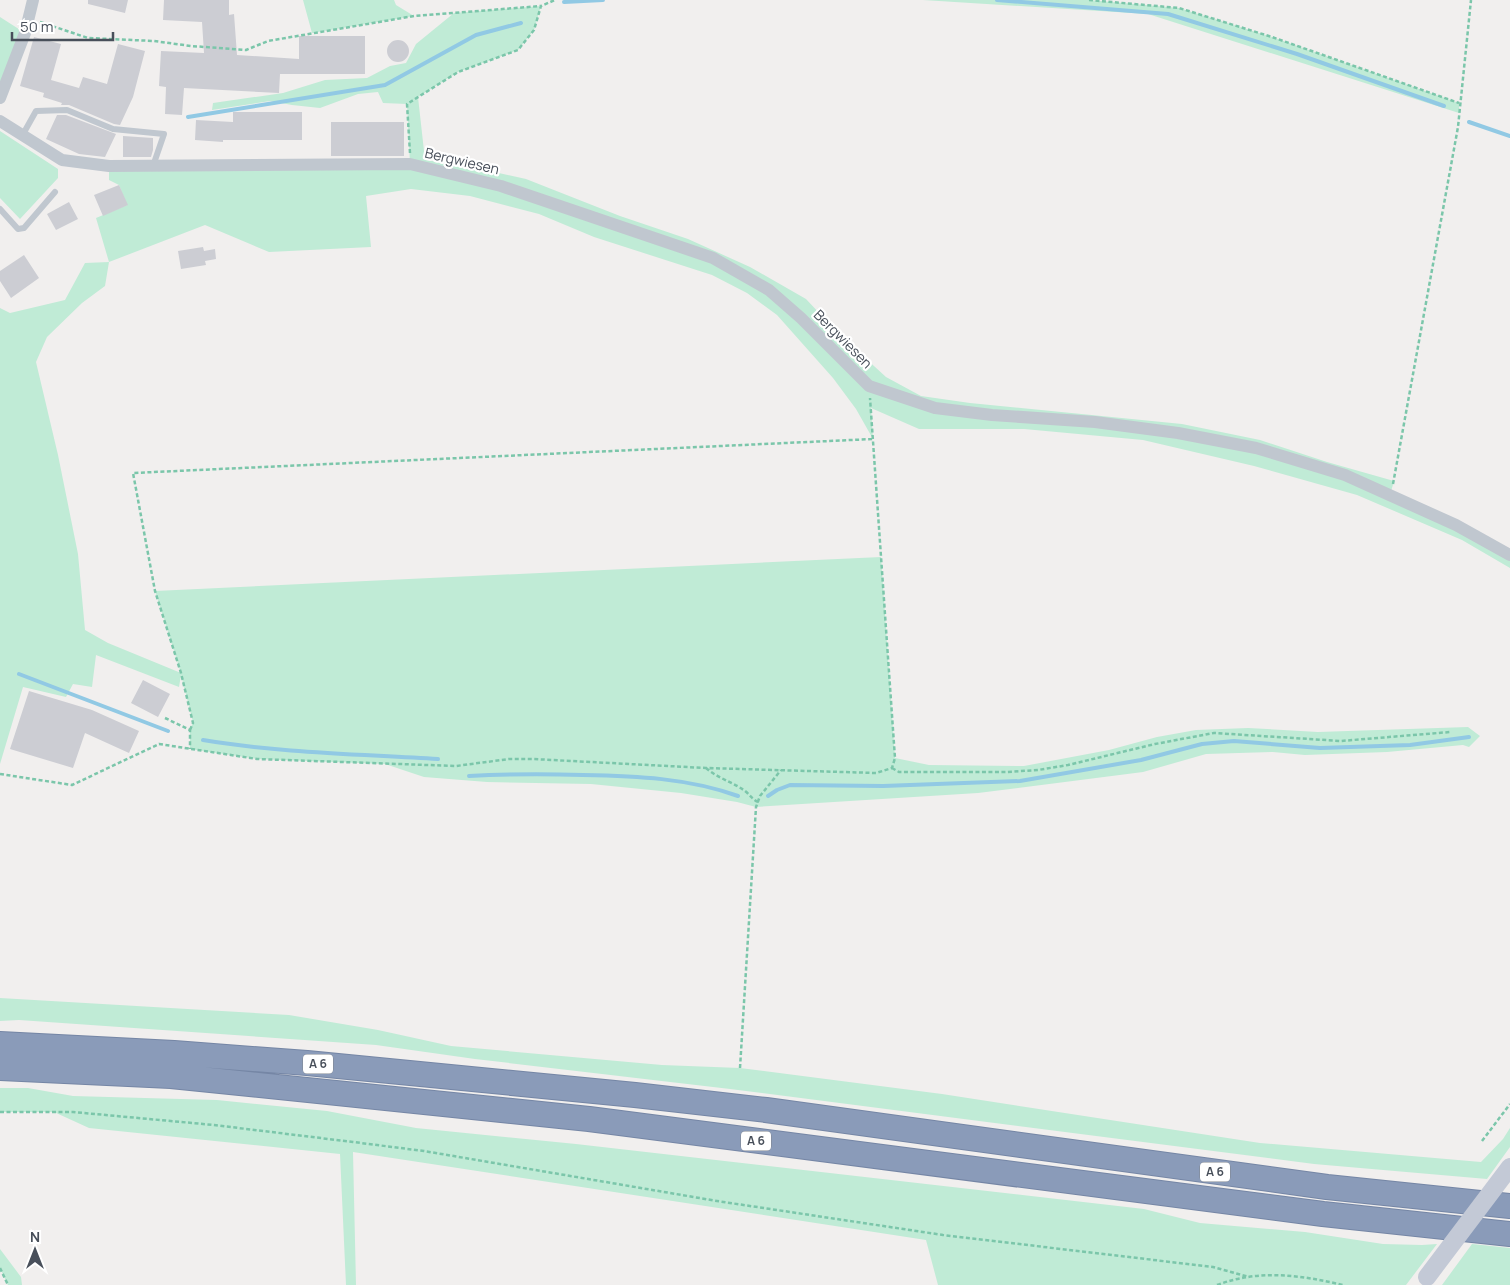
<svg xmlns="http://www.w3.org/2000/svg" width="1510" height="1285" viewBox="0 0 1510 1285" font-family="Manrope,sans-serif">
<style>
.green{fill:#c0ebd6}
.lines{fill:none;stroke-linecap:round;stroke-linejoin:round}
.stream{stroke:#91c9e4;stroke-width:4}
.building{fill:#cccdd3}
.highway-casing{stroke:#7586a5;stroke-width:26}
.path{stroke:#7bc6aa;stroke-width:2.5;stroke-dasharray:4 2.5;stroke-linecap:butt}
.lane{stroke:#c0c7cf;stroke-width:6}
.street{stroke:#c0c7cf;stroke-width:12}
.highway{stroke:#8a9bb9;stroke-width:24}
.secondary-bridge{stroke:#c3c9d6;stroke-width:18}
.labels{text-anchor:middle;stroke-width:4.5;stroke-linejoin:round;paint-order:stroke}
.shield{fill:#fff;stroke:#7f848c;stroke-width:1}
.shield-label{font-size:12px;font-weight:bold;fill:#484f5a}
.street-label{font-size:14px;fill:#484f5a;stroke:#fff}
</style>
<rect width="100%" height="100%" fill="#f1efee"/>
<!-- green -->
<path class="green" d="M303 0H394L396 5 414 16 312 33Z
M923 0H1089L1179 8 1272 37 1459 103V113L1148 14Z
M541 6 534 30 518 50 458 72 418 97 425 160 467 166 526 179 620 216 688 239 750 267 806 299 839 334 886 377 921 396 970 403 1182 424 1260 440 1327 462 1394 481 1390 495 1510 555V568L1462 540 1357 495 1254 466 1143 440 1024 429H919L871 408 873 439 856 409 833 378 777 315 747 293 712 275 594 237 539 214 470 196 411 189 366 196 371 247 269 252 205 225 109 262 105 286 82 303 47 337 36 362 58 455 78 554 85 630 108 643 181 673 155 591 881 557 895 758 929 765 1024 766 1109 750 1157 737 1196 730 1248 728 1318 732 1468 727 1480 736 1469 747 1463 745 1387 752 1305 755 1273 752 1206 754 1143 772 978 793 756 807 737 802 681 793 591 784 487 782 424 777 385 764 257 759 190 749V730L193 722 181 675 179 687 96 655 92 687 73 684 66 697 23 687 0 764V308L10 313 65 300 85 263 109 262 96 218 127 205 119 185 109 180V166L410 164 407 104 383 103 378 92 358 94 320 108 292 105 270 101 212 110 213 103 283 93 325 80 367 78 390 66 406 63 416 44 454 13Z
M0 17 25 33 0 98Z
M0 131 58 169V178L20 219 0 198Z
M0 998 289 1015 378 1030 451 1046 662 1065 740 1068 942 1094 1260 1143 1481 1162 1503 1139 1510 1128V1147L1487 1179 1314 1164 730 1089 475 1059 376 1045 19 1020 0 1021Z
M0 1088H28L73 1096 217 1100 327 1111 416 1128 576 1144 1144 1209 1200 1223 1305 1232 1383 1244 1422 1245 1437 1244 1406 1285H938L926 1240 353 1152 356 1285H346L340 1154 89 1128 54 1112H0Z
M1472 1244 1510 1248V1285H1442Z
M0 1249 21 1277 22 1285H8L0 1268Z"/>
<g class="lines">
<!-- stream -->
<path class="stream" d="M997 0 1168 14 1297 54 1444 106
M564 2 603 0
M188 117 385 85 476 35 521 23
M1469 122 1510 136
M19 674 168 731
M203 740C281 753 360 754 438 759
M469 776C507 774 545 774 583 775 636 776 688 778 738 796
M768 796 777 790 790 785 883 786 1020 781 1141 760 1202 744 1234 741 1320 748 1410 745 1469 737"/>
</g>
<!-- building -->
<path class="building" d="M88 0H128L125 13 88 4Z
M164 0H229V15L234 14 237 55 299 59V36H365V74H280L279 93 184 88 182 115 165 114 166 87 159 86 161 51 204 53 202 22 163 20Z
M34 37 61 44 51 80 79 88 83 77 107 84 118 44 145 51 133 97 120 125 114 124 69 105H61L62 103 43 97 44 93 20 86Z
M387 51a11 11 0 1 1 22 0a11 11 0 1 1-22 0Z
M233 112H302V140H223V142L195 140 196 120 233 122Z
M57 115H66L116 134 105 157 79 154 46 139Z
M331 122H404V156H331Z
M123 136 153 138V150L151 157H123Z
M119 185 128 205 103 216 94 195Z
M69 202 78 219 56 230 47 214Z
M203 247 204 251 215 249 216 259 205 261 206 265 181 269 178 251Z
M24 255 39 278 11 298 0 281V271Z
M143 680 170 694 158 717 131 703Z
M29 691 92 710 139 731 129 753 85 733 73 768 10 749Z"/>
<g class="lines">
<!-- highway casing -->
<g class="highway-casing">
<path id="highway" d="M0 1044 174 1053 307 1063 635 1095 766 1110 1327 1187 1510 1206
M0 1068 171 1076 589 1119 1323 1214 1510 1234"/>
</g>
<!-- path -->
<path class="path" d="M1089 0 1179 8 1272 37 1459 103
M40 22 88 38 154 41 191 46 246 50 268 41 414 16 541 6
M410 153 407 104 458 72 518 50 534 30 541 6 555 0
M1393 484 1458 127 1471 0
M165 718 190 730V749
M190 730 193 723 181 673 155 591 133 473 873 439
M706 768C717 778 733 782 745 791 750 795 752 799 758 802
M892 768 899 772H1007L1038 770 1068 765 1155 744 1214 733 1341 741 1450 732
M0 774 72 785 159 744 257 759 456 766 509 759H533L706 768 876 773 892 768 895 758 894 744 870 398
M740 1068 756 807 760 796 781 770
M0 1112H73L214 1125 353 1142 424 1151 717 1201 943 1235 1213 1267 1249 1277
M1482 1141 1510 1104
M0 1268 8 1285
M1217 1285C1260 1269 1300 1275 1343 1285"/>
<!-- lane -->
<path class="lane" d="M22 136 36 111 67 110 113 129 164 134 153 166
M0 209 18 229 24 228 55 192"/>
<!-- street -->
<path class="street" d="M0 98 25 33 33 0
M0 121 62 160 109 166 410 164 501 186 713 258 769 290 801 318 869 386 935 408 992 415 1095 422 1178 433 1256 448 1345 475 1456 525 1510 555"/>
<!-- highway -->
<use href="#highway" class="highway"/>
<!-- secondary-bridge -->
<path class="secondary-bridge" d="M1427 1277 1510 1167"/>
</g>
<g class="labels">
<!-- shield labels -->
<g class="shield">
<rect x="303" y="1054.5" width="30" height="19" rx="4"/>
<rect x="741" y="1131.5" width="30" height="19" rx="4"/>
<rect x="1200" y="1162.5" width="30" height="19" rx="4"/>
</g>
<g class="shield-label">
<text x="318" y="1068">A 6</text>
<text x="756" y="1145">A 6</text>
<text x="1215" y="1176">A 6</text>
</g>
<!-- street labels -->
<g class="street-label">
<text transform="translate(462 161) rotate(13)" y="5">Bergwiesen</text>
<text transform="translate(843 339) rotate(45)" y="5">Bergwiesen</text>
</g>
</g>
<!-- north arrow -->
<g transform="translate(35 1250)" stroke="#ffffff" stroke-width="4" paint-order="stroke">
<path d="M0-4L9 19L0 12L-9 19Z" fill="#484f5a"/>
<text y="-8" font-size="14" font-weight="bold" text-anchor="middle" fill="#484f5a">N</text>
</g>
<!-- scale -->
<path d="M12 32v8h101v-8" fill="none" stroke="#484f5a" stroke-width="2.5"/>
<text x="20" y="32" font-size="15" fill="#484f5a" stroke="#ffffff" stroke-width="4" paint-order="stroke">50 m</text>
</svg>
